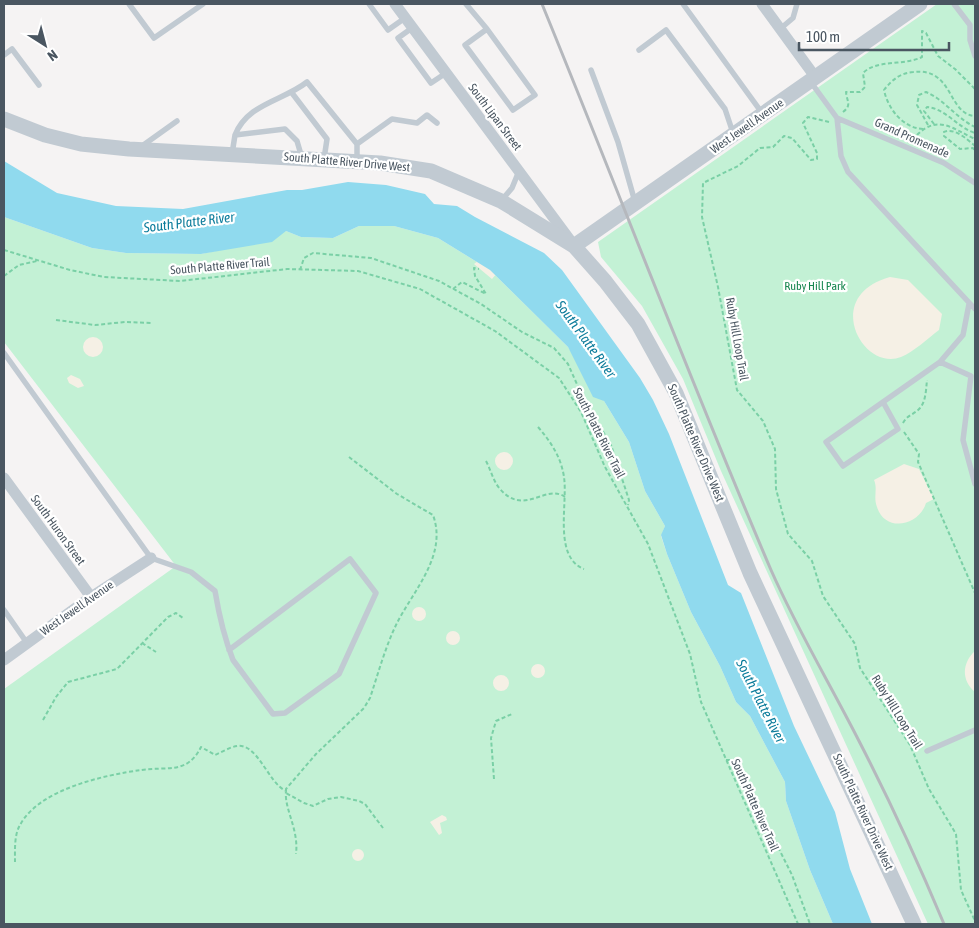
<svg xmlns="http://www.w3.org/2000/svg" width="979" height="928" viewBox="0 0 979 928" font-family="'Asap Condensed',sans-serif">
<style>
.green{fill:#c3f1d5}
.sand{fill:#f5f0e5}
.water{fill:#90daee}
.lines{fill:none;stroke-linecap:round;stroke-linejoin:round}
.path{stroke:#7ad0a6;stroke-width:2;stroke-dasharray:4 2.5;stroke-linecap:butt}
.service{stroke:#c1cad2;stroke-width:5.5}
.minor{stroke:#c1cad2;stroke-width:11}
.tertiary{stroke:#c1cad2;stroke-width:15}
.rail{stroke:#b5b8bd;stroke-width:3}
.labels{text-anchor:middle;stroke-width:4.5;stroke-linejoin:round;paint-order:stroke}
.street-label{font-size:12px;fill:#4a5661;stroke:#fff}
.park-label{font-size:12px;fill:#17864f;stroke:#fff}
.water-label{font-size:14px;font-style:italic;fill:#0c7c9b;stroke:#fff}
</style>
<rect width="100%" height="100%" fill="#f5f3f3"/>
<!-- green -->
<path class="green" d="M937 4H975V924H928L721 471 683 379 642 306 601 257 598 242Z
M4 217 92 248 126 253 201 254 235 247 286 231 301 237 333 238 359 226H394L438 238 490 270 568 347 604 401 629 442 645 491 665 526 661 536 667 554 691 612 720 666 736 702 750 716 785 782 786 801 810 870 833 924H4V689L176 566 4 342Z"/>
<!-- sand -->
<path class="sand" d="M482 258 497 273 492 279 474 264Z
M890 277 908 280 942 314 939 330C928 338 914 352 901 357 863 372 821 296 890 277Z
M83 347a10 10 0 1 1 20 0a10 10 0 1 1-20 0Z
M71 375 80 379 84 386 78 388 69 383 67 378Z
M495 461a9 9 0 1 1 18 0a9 9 0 1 1-18 0Z
M904 464 919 469 934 499 926 503C919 526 885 533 877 507 873 497 878 489 874 480Z
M412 614a7 7 0 1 1 14 0a7 7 0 1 1-14 0Z
M446 638a7 7 0 1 1 14 0a7 7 0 1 1-14 0Z
M975 651V692C961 680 962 663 975 651Z
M531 671a7 7 0 1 1 14 0a7 7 0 1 1-14 0Z
M493 683a8 8 0 1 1 16 0a8 8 0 1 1-16 0Z
M442 815 446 817 447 820 440 823 442 833 439 835 430 822Z
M352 855a6 6 0 1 1 12 0a6 6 0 1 1-12 0Z"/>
<!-- water -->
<path class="water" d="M4 161 57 193 116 206 183 209 287 190H302L348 182 386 185 425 194 434 204 457 206 475 217 544 253 562 270 640 378 653 400 669 434 728 585 741 593 794 726 835 812 850 869 872 924H833L810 870 786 801 785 782 750 716 736 702 720 666 691 612 667 554 661 535 665 526 645 491 629 442 604 401 593 397 568 347 490 270 438 238 394 226H359L333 238 301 237 286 231 272 242 201 254 126 253 92 248 4 217Z"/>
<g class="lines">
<!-- path -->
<path class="path" d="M843 112C852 105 847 102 846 92H860L865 87 863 73C877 59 904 66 922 57V31L926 33 938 56 955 69 975 89
M829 122 808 117 803 123 817 153V159L811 160 792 138 784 136 773 147 760 148 738 166 703 183 702 217 718 287 737 390 763 421 775 449 776 489 788 534 812 561 823 596 855 644 860 668 910 745 929 789 956 834 961 890 975 921
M934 124 924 111 927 107C945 108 958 128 975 133
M928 125 917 105 919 95 926 92C945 100 956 118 975 127
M923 129C903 128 888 109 884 90 892 80 900 73 913 72 954 67 947 114 975 116
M917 135C938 114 953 129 975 139
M975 146C968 140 954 127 944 132V136L960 149 973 148 975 151
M4 244V250
M4 250 70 270 104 277 180 281 287 269 358 271 420 289 495 331 559 378 581 412 605 467 648 544 690 654 701 702 798 924
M300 270 304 258 313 253 371 258 439 281 481 304 522 332 554 348 568 364 584 400 611 445 629 500 628 505
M4 276 19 265 37 261
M453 289 462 282 486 294 475 276 474 268 479 269
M56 320 95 325 125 322 152 323
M903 423C907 415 915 414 920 408 926 401 926 389 927 380
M538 427C551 442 561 457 564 477 568 504 553 557 584 569
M904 432 919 454 918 462 975 593
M349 457 397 494 433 515C448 556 412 592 396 625 385 648 378 674 370 698L364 708 316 754 286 789V793L304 803 313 806 328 799 341 797 359 801 365 804 383 828
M486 461C491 470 493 481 500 489 524 517 546 483 565 497
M142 643 156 652
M43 720 56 697 68 682 117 669 168 617 176 613 183 618
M726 760H730L743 777 792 875 810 924
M494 779 491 738 496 721 512 714
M15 862C15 851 14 835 20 825 39 789 105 775 141 770 167 766 187 775 201 747L215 755C222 752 230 747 237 746 258 743 268 783 286 791 284 809 299 829 296 854"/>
<!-- service -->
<path class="service" d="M129 4 154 38 203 4
M369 4 388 30 405 18
M466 4 487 29 535 95 513 110 465 45 487 29
M683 4 762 113
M954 4 970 25V40L975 56
M412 28 398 38 431 83 446 73
M780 29 793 18 797 4
M639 50 666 30 725 109 733 133
M4 55 12 49 39 85
M591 70 618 142 635 202
M810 81 837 118 841 156 848 172 975 309
M292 93 327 139 324 159
M837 118 944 163 975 183
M235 135C248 103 283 101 307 82L357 144V161
M357 144 392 119 417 123 427 115 437 123
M142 146 177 121
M232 154 235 135 285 129 297 141 302 158
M501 201 512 188 519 171
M4 353 151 558 191 572 215 591C219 615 224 637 233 660L273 714 285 713 339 674 376 593 350 559 229 650
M940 362 971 376 963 440 975 484
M883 402 898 429 843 466 826 442 940 362 963 335 969 304
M4 610 27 643
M927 751 975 730"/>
<!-- minor -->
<path class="minor" d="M395 4 570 240
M762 4 816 78
M4 478 91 597
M4 660 91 597 151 558"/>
<!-- tertiary -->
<path class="tertiary" d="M4 119 45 135 81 144 129 149 380 163 431 171 501 201 574 246 605 281 638 324 676 393 750 573 914 924
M574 246 920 4"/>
<!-- rail -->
<path class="rail" d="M542 4C619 192 691 383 771 570 797 629 830 684 859 741 890 801 918 862 944 924"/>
</g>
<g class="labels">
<!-- street labels -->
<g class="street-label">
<text transform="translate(495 117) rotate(53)" y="4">South Lipan Street</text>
<text transform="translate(747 126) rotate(-35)" y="4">West Jewell Avenue</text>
<text transform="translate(912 138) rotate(24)" y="4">Grand Promenade</text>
<text transform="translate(347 162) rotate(5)" y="4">South Platte River Drive West</text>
<text transform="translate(220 266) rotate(-5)" y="4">South Platte River Trail</text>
<text transform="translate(737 339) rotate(80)" y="4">Ruby Hill Loop Trail</text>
<text transform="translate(599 433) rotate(63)" y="4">South Platte River Trail</text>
<text transform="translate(696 443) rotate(67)" y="4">South Platte River Drive West</text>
<text transform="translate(58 530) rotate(54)" y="4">South Huron Street</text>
<text transform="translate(77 608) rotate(-35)" y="4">West Jewell Avenue</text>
<text transform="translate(897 712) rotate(58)" y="4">Ruby Hill Loop Trail</text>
<text transform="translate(755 805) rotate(66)" y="4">South Platte River Trail</text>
<text transform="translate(863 812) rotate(65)" y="4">South Platte River Drive West</text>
</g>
<!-- park labels -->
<g class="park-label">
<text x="815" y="290">Ruby Hill Park</text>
</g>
<!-- water labels -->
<g class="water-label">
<text transform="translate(189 222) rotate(-7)" y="5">South Platte River</text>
<text transform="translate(586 339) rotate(54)" y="5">South Platte River</text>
<text transform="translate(761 701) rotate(63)" y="5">South Platte River</text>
</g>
</g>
<!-- border -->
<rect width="979" height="928" fill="none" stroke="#4a5661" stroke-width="10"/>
<!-- north arrow -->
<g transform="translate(45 45) rotate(144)" stroke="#ffffff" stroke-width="4" paint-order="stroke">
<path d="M0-4L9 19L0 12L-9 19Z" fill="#4a5661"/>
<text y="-8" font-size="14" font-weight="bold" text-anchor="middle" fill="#4a5661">N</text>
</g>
<!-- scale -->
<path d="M799 42v8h150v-8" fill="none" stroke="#4a5661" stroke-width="2.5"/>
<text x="806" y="42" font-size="15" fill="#4a5661" stroke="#ffffff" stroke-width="4" paint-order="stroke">100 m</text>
</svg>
